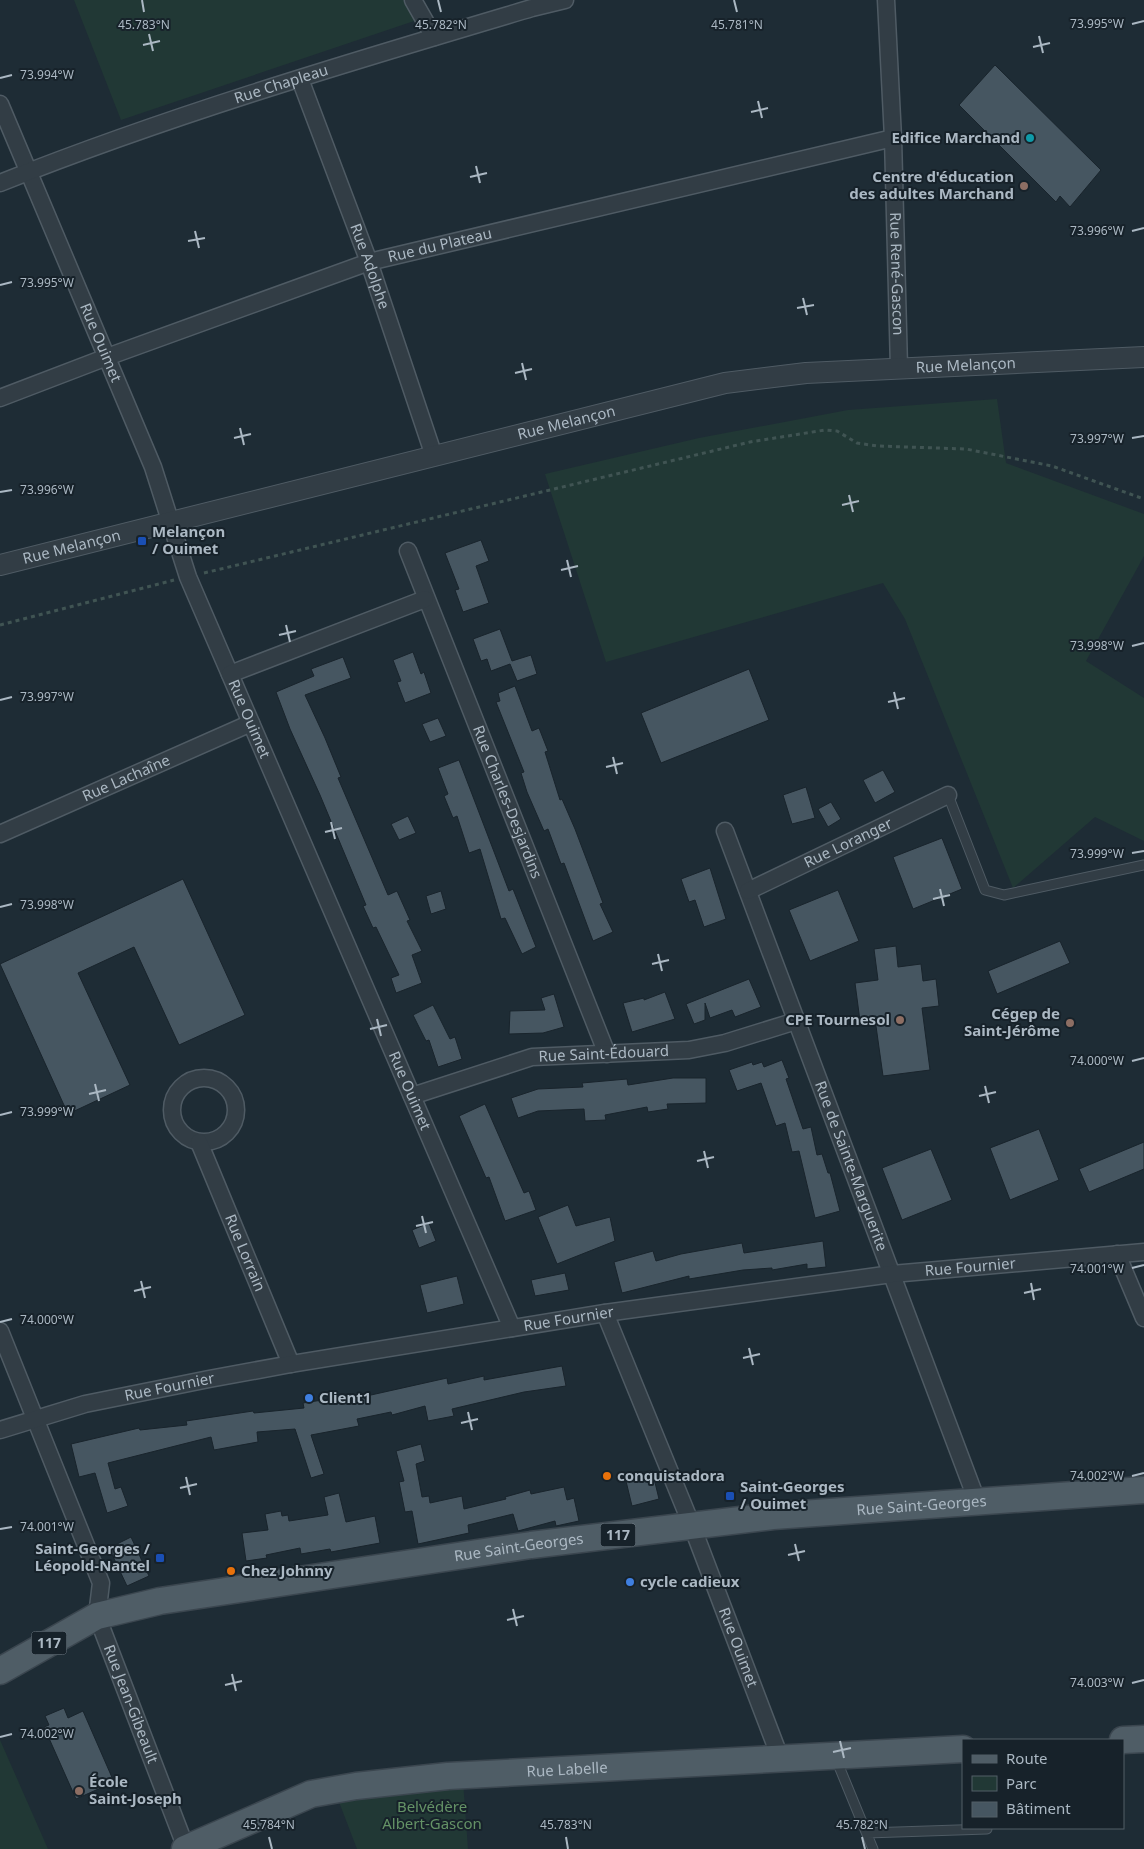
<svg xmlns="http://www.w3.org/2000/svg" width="1144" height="1849" viewBox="0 0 1144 1849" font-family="'Noto Sans',sans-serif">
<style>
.green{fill:#213835}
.building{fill:#465661;stroke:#19242c}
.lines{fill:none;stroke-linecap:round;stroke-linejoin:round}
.service-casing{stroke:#4f5b64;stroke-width:11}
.minor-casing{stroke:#4f5b64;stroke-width:19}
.tertiary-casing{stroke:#4f5b64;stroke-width:22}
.primary-casing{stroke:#3b464f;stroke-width:29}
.path{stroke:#405453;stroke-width:3;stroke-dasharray:4 4;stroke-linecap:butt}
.service{stroke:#323d45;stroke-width:9}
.minor{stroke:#323d45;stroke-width:16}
.tertiary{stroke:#323d45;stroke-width:20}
.primary{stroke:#4f5d66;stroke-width:26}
.ticks{fill:none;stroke:#abb8c3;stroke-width:2}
.culture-dot{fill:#0f9aa8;stroke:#17222a;stroke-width:2}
.education-dot{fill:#8d6e63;stroke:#17222a;stroke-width:2}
.transit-dot{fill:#1a4fb4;stroke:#17222a;stroke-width:2}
.shop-dot{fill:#3f7fe0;stroke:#17222a;stroke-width:2}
.food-dot{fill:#e8710a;stroke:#17222a;stroke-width:2}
.labels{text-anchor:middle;stroke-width:4;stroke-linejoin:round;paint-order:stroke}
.shield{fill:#17222a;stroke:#7f8b95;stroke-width:1}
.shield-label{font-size:14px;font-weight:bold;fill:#abb8c3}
.street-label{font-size:15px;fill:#abb8c3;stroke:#17222a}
.poi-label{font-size:15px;font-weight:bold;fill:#abb8c3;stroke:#17222a;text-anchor:start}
.park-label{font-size:15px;fill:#649266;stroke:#17222a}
.ticks-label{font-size:12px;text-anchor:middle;fill:#abb8c3;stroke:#17222a;stroke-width:4;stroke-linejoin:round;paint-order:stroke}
</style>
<rect width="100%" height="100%" fill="#1e2c35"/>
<!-- green -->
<path class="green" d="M74 0H413L423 18 121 120Z
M997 399 1006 463 1144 514V556L1086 661 1144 698V841L1095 817 1013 888 905 619 883 583 606 662 545 474 699 438 848 410Z
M0 1740 48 1849H0Z
M463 1781 468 1849H357L336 1794Z"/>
<!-- building -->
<path class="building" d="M995 65 1101 170 1070 207 1060 196 1056 202 959 105Z
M481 540 489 561 476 566 489 603 463 612 455 590 459 589 445 553Z
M500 629 512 661 531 655 537 674 517 681 510 664 491 671 487 659 481 661 473 639Z
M413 652 421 674 424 672 431 693 405 703 397 682 401 681 393 660Z
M343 657 351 678 305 695 325 738 341 777 338 778 388 895 397 891 410 920 407 921 422 951 412 955 422 983 396 993 391 978 399 975 376 927 373 928 363 906 366 905 320 795 290 729 276 692 314 676 311 669Z
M749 669 769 720 661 763 641 713Z
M515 686 532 731 539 728 548 751 545 752 560 800 562 799 575 829 603 903 600 904 613 932 593 941 564 863 561 864 548 829 544 831 527 792 521 773 524 772 496 702 500 701 498 693Z
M438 718 446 736 430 742 422 724Z
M459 760 509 891 513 889 536 947 522 954 505 918 501 919 480 849 469 853 457 816 453 818 444 796 448 794 438 768Z
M883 770 895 792 875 803 863 780Z
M806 787 815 818 792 824 783 795Z
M831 802 841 819 828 827 818 809Z
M408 816 416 833 399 840 391 824Z
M942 838 962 889 913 909 893 857Z
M710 868 726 919 704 927 695 900 689 902 681 879Z
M183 879 245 1015 179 1045 134 947 78 973 130 1085 68 1114 0 964Z
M838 890 859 941 810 961 789 910Z
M441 891 446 909 431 914 426 896Z
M1060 941 1070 963 997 994 988 971Z
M896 946 898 967 921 964 923 981 936 979 939 1006 922 1008 930 1070 883 1076 875 1019 860 1021 855 983 878 980 874 949Z
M749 979 761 1007 735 1017 732 1010 710 1018 705 1003V1020L694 1024 686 1004Z
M665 992 675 1019 632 1032 623 1003 644 998V1000Z
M554 994 564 1027 543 1033 509 1034 510 1011 545 1010 541 998Z
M433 1005 450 1039 455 1037 462 1059 438 1067 429 1040 426 1041 413 1015Z
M782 1060 789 1078 786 1079 803 1129 811 1127 817 1155 822 1154 828 1173H830L840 1211 815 1218 799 1151 792 1152 785 1123 776 1126 761 1083 737 1091 729 1070 752 1062 753 1065 762 1062 764 1067Z
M673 1078H706V1103L667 1104 668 1109 648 1112 647 1107 605 1115 606 1120 585 1121 584 1109 538 1111 518 1118 511 1098 538 1089 583 1087 582 1083 627 1079 628 1085Z
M485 1104 524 1193 529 1191 536 1210 505 1221 489 1177 486 1178 459 1116Z
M1039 1129 1059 1180 1010 1200 990 1148Z
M1144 1142V1169L1089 1192 1079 1169Z
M931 1149 952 1200 902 1220 882 1168Z
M568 1205 576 1226 610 1217 615 1241 557 1264 538 1217Z
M429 1223 436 1241 419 1248 412 1230Z
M823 1241 826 1267 807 1269V1264L772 1270V1268L743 1270 689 1279V1276L622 1293 614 1262 653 1251 656 1261 681 1254 742 1243 744 1253Z
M565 1273 569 1290 535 1296 531 1280Z
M457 1276 464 1304 427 1313 420 1285Z
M562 1366 566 1386 524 1392 452 1409 454 1416 428 1421 425 1406 392 1415 391 1412 357 1419 359 1426 311 1435 324 1474 311 1478 295 1429 257 1432 258 1442 214 1450 211 1437 108 1463 115 1489 121 1487 128 1506 107 1513 95 1473 79 1477 71 1444 139 1428 140 1430 187 1425 186 1421 253 1411 254 1413 304 1408 303 1403 361 1394 362 1397 447 1378 448 1384 484 1376V1380Z
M421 1444 425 1461 416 1464 422 1497 429 1496 430 1503 462 1496 464 1509 506 1499 505 1497 530 1490 531 1494 564 1487 567 1500 574 1498 579 1521 556 1526 555 1521 518 1531 513 1514 468 1525 469 1533 418 1544 412 1511 405 1512 399 1482 404 1481 396 1451Z
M652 1470 659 1499 632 1506 625 1477Z
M339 1493 346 1522 375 1516 380 1543 331 1552 330 1549 301 1554 300 1548 266 1555 267 1558 246 1561 242 1533 268 1530 265 1514 281 1511 282 1516 288 1515 289 1521 328 1515 324 1497Z
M131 1537 149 1576 127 1586 109 1548Z
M64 1708 68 1718 83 1711 114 1782 76 1799 44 1727 49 1725 45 1716Z"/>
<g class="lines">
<!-- service casing -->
<g class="service-casing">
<path id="service" d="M948 795 985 890 1004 895 1144 865
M836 1759 873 1849
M867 1833 987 1829"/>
</g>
<!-- minor casing -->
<g class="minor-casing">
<g id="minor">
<path d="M413 0 434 37"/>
<path id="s1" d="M886 0 893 138 899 368"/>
<path id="s2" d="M300 79 369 262 434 456"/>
<path id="s3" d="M0 104 153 467 188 577 512 1328"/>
<path id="s4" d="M0 183C173 114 354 61 532 8L565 0"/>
<path id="s5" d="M0 398 107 357 369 262 893 138"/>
<path id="s6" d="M408 551 607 1054"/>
<path d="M230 674 425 599"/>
<path id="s7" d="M725 831 977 1501"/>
<path id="s8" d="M0 834 251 723"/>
<path id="s9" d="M748 891 948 795"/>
<circle cx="204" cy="1110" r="32"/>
<path id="s10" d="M412 1096 532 1057 689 1050 725 1043 796 1021"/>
<path id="s11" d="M199 1142 291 1364"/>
<path d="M1117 1254 1144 1318"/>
<path id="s12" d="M605 1313 692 1526 781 1760"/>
<path id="s13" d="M0 1331 101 1583 97 1616 186 1848"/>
<path id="s14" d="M0 1430 85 1404 209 1379 291 1364 605 1313 892 1274 1144 1252"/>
</g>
</g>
<!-- tertiary casing -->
<g class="tertiary-casing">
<g id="tertiary">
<path id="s15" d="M0 565 725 383 806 373 1144 357"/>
</g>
</g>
<!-- primary casing -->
<g class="primary-casing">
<g id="primary">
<path id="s16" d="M0 1671 97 1616 160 1601 531 1545 773 1516 1144 1490"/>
<path d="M1123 1740 1144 1739"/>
<path id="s17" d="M185 1849 311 1794 356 1786 448 1776 963 1749"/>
</g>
</g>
<!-- path -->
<path class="path" d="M204 573 750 442 825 430 837 431 857 443 877 446 966 449 1052 466 1144 499
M0 625 174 580"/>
<!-- service -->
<use href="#service" class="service"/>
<!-- minor -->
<use href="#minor" class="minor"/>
<!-- tertiary -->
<use href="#tertiary" class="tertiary"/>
<!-- primary -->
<use href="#primary" class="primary"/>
</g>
<!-- ticks -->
<path class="ticks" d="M142 0 144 12M438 0 441 12M734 0 737 12M1132 24 1144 21M149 34 153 51M1039 36 1043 53M143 45 160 41M1033 47 1050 43M0 78 12 75M758 101 762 118M751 112 768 108M476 166 480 183M470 177 487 173M195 231 199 248M1132 231 1144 228M188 241 205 238M0 285 12 282M803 298 807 315M797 308 814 305M522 363 526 380M515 373 532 369M240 428 244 445M234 438 251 434M1132 438 1144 436M0 492 12 490M849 495 853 512M842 505 859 501M567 560 571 577M561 570 578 566M286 625 290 642M279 635 296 631M1132 646 1144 643M894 692 898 709M0 700 12 697M888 702 905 698M613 757 617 774M606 767 623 763M331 822 335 839M325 832 342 828M1132 853 1144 851M940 889 944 906M933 899 950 895M0 907 12 904M658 954 662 971M652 964 669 960M377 1019 381 1036M370 1029 387 1025M1132 1061 1144 1058M95 1084 99 1101M985 1086 989 1103M89 1094 106 1090M979 1096 996 1092M0 1115 12 1112M704 1151 708 1168M697 1161 714 1157M422 1216 426 1233M416 1226 433 1222M1132 1268 1144 1265M141 1281 145 1298M1031 1283 1034 1300M134 1291 151 1287M1024 1293 1041 1289M0 1322 12 1319M749 1348 753 1365M743 1358 760 1354M468 1412 472 1430M461 1423 478 1419M1132 1476 1144 1473M186 1477 190 1495M180 1488 197 1484M0 1529 12 1527M795 1544 799 1561M788 1555 805 1551M513 1609 517 1626M507 1620 524 1616M232 1674 236 1691M1132 1683 1144 1680M225 1685 242 1681M0 1737 12 1734M840 1741 844 1758M833 1752 851 1748M269 1837 272 1849M566 1837 568 1849M862 1837 865 1849"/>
<!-- markers -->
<circle class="culture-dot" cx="1030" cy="138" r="5"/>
<g class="education-dot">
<circle cx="1024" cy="186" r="5"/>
<circle cx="900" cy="1020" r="5"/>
<circle cx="1070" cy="1023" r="5"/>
<circle cx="79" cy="1791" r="5"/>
</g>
<g class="transit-dot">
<rect x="137" y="536" width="10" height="10" rx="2.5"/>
<rect x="725" y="1491" width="10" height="10" rx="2.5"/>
<rect x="155" y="1553" width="10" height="10" rx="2.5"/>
</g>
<g class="shop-dot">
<circle cx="309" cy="1398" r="5"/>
<circle cx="630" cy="1582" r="5"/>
</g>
<g class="food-dot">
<circle cx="607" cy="1476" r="5"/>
<circle cx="231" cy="1571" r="5"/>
</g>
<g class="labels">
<!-- shield labels -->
<g class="shield">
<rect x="600.5" y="1523.5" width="35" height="23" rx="4"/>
<rect x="31.5" y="1631.5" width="35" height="23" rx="4"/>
</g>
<g class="shield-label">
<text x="618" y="1540">117</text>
<text x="49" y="1648">117</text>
</g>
<!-- street labels -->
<g class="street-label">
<text dy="5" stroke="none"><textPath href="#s4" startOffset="298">Rue Chapleau</textPath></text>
<text dy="5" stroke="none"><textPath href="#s5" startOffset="466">Rue du Plateau</textPath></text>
<text dy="5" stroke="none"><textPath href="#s2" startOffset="200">Rue Adolphe</textPath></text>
<text dy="5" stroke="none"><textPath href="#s1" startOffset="274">Rue René-Gascon</textPath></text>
<text dy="5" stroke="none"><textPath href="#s3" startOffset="259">Rue Ouimet</textPath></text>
<text dy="5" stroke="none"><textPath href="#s15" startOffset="989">Rue Melançon</textPath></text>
<text dy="5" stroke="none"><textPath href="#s15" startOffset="584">Rue Melançon</textPath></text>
<text dy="5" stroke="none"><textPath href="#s15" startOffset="74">Rue Melançon</textPath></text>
<text dy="5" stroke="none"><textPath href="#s3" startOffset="664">Rue Ouimet</textPath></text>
<text dy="5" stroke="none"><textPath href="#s8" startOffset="138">Rue Lachaîne</textPath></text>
<text dy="5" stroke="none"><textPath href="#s6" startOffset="270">Rue Charles-Desjardins</textPath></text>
<text dy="5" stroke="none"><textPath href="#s9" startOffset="111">Rue Loranger</textPath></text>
<text dy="5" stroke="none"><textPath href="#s10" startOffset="198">Rue Saint-Édouard</textPath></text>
<text dy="5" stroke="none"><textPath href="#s3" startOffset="1069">Rue Ouimet</textPath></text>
<text dy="5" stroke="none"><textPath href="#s7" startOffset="358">Rue de Sainte-Marguerite</textPath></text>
<text dy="5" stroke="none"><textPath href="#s11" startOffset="120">Rue Lorrain</textPath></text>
<text dy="5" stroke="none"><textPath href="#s14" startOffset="985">Rue Fournier</textPath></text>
<text dy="5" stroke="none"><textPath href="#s14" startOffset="580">Rue Fournier</textPath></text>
<text dy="5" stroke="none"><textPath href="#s14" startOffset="175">Rue Fournier</textPath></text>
<text dy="5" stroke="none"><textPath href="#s16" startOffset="944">Rue Saint-Georges</textPath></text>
<text dy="5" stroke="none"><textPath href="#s16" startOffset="539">Rue Saint-Georges</textPath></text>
<text dy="5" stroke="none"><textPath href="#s12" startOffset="360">Rue Ouimet</textPath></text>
<text dy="5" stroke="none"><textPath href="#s13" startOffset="399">Rue Jean-Gibeault</textPath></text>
<text dy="5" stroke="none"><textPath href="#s17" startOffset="395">Rue Labelle</textPath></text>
</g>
<!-- poi labels -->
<g class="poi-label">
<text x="1020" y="143" text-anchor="end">Edifice Marchand</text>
<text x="1014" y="182" text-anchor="end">Centre d'éducation<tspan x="1014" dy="17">des adultes Marchand</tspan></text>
<text x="152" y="537">Melançon<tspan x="152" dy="17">/ Ouimet</tspan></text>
<text x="1060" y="1019" text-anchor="end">Cégep de<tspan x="1060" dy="17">Saint-Jérôme</tspan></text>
<text x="890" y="1025" text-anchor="end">CPE Tournesol</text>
<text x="319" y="1403">Client1</text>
<text x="617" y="1481">conquistadora</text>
<text x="740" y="1492">Saint-Georges<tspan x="740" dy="17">/ Ouimet</tspan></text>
<text x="150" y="1554" text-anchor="end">Saint-Georges /<tspan x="150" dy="17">Léopold-Nantel</tspan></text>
<text x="241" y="1576">Chez Johnny</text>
<text x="640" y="1587">cycle cadieux</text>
<text x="89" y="1787">École<tspan x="89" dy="17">Saint-Joseph</tspan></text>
</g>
<!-- park labels -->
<g class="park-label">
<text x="432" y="1812">Belvédère<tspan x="432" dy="17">Albert-Gascon</tspan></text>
</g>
</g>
<g class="ticks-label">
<text x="1097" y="28">73.995°W</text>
<text x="144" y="29">45.783°N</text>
<text x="441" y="29">45.782°N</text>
<text x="737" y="29">45.781°N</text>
<text x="47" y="79">73.994°W</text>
<text x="1097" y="235">73.996°W</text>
<text x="47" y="287">73.995°W</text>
<text x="1097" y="443">73.997°W</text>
<text x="47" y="494">73.996°W</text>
<text x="1097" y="650">73.998°W</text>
<text x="47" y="701">73.997°W</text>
<text x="1097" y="858">73.999°W</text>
<text x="47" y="909">73.998°W</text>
<text x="1097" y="1065">74.000°W</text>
<text x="47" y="1116">73.999°W</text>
<text x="1097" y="1273">74.001°W</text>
<text x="47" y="1324">74.000°W</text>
<text x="1097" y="1480">74.002°W</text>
<text x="47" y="1531">74.001°W</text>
<text x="1097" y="1687">74.003°W</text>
<text x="47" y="1738">74.002°W</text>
<text x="269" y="1829">45.784°N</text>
<text x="566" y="1829">45.783°N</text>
<text x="862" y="1829">45.782°N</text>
</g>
<!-- legend -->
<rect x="962" y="1739" width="162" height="90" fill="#17222a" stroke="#525e67"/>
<rect x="972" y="1755" width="25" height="8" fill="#4f5d66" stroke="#525e67"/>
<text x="1006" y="1764" font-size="15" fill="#abb8c3">Route</text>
<rect x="972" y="1776" width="25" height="15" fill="#213835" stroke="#525e67"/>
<text x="1006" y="1789" font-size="15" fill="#abb8c3">Parc</text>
<rect x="972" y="1802" width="25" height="15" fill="#465661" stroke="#525e67"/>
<text x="1006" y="1814" font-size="15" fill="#abb8c3">Bâtiment</text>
</svg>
